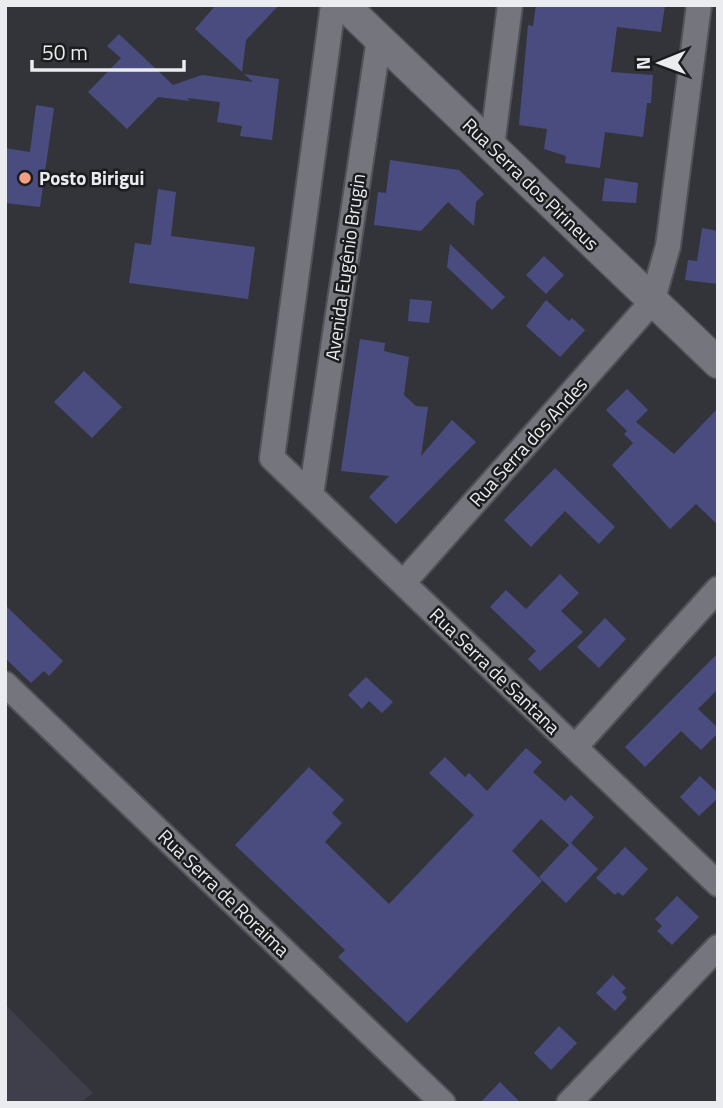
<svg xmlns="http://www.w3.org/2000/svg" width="723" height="1108" viewBox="0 0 723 1108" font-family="'Titillium Web',sans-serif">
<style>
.built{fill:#3e3f4b}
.building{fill:#4a4c80}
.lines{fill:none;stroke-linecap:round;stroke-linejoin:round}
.minor-casing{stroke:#515157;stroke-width:28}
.tertiary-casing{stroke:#515157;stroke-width:33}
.minor{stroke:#75767d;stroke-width:24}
.tertiary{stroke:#75767d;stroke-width:30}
.poi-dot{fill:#f2a081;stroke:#1b1c1e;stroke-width:2.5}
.labels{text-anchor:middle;stroke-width:5;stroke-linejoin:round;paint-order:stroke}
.poi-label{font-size:19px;font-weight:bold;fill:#ebecf0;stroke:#1b1c1e;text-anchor:start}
.street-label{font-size:19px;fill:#ebecf0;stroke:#1b1c1e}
</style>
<rect width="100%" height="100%" fill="#33343a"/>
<!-- built -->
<path class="built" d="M5 1004 93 1093 80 1103H5Z"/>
<!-- building -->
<path class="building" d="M216 5H279L246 40 242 72 195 29Z
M536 5H665L661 32 617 27 611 72 653 75 651 103H647L643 137 605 132 600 168 565 163 566 156 544 149 547 129 519 125 528 25 533 26Z
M119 34 173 85 202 75 253 82 244 74 279 79 272 140 240 136 242 126 217 122 220 102 187 98 190 101 158 97 127 129 88 92 121 58 107 46Z
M36 105 54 108 40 207 5 203V148L30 152Z
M390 160 459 170 484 194 476 202 474 226 448 202 421 231 374 225 378 192 386 193Z
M605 178 638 183 636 203 602 201Z
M158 189 176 192 171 236 255 247 248 299 129 283 135 243 151 245Z
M702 228 718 231V284L685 280 688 260 697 261Z
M450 244 505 297 492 310 447 267Z
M544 256 564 275 546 294 526 275Z
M410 299 432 301 429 323 408 321Z
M546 300 569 321 572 318 585 330 560 357 526 326Z
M360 339 385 343 384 351 409 357 404 395 416 406 428 407 421 456 452 420 476 442 396 524 369 497 389 476 341 471Z
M84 371 122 407 92 438 54 402Z
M627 389 648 410 627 431 606 410Z
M718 408V525L696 504 670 529 612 465 633 443 624 434 636 422 674 454Z
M555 468 615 527 599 544 565 511 531 547 504 520Z
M560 574 579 593 561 611 583 632 540 671 528 659 536 651 490 607 506 590 526 609Z
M5 605 63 661 49 676 44 671 31 683 5 658Z
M605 618 626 639 599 668 577 647Z
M718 653V689L698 709 718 728V733L701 750 681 731 645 767 625 747Z
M366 677 393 702 382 713 369 701 362 709 348 695Z
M526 748 542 762 533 772 565 801 571 795 594 817 569 845 541 819 512 851 542 881 407 1023 338 957 345 950 235 845 309 767 344 800 332 813 342 823 325 842 389 904 474 815 429 773 445 757 465 777 469 773 487 791Z
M700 776 718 793V798L699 816 680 797Z
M571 843 598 869 566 903 539 877Z
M625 847 648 869 623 896 618 892 615 895 596 878Z
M677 896 699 917 672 945 657 931 662 926 655 919Z
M613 975 626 988 622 992 627 998 615 1011 596 993Z
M559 1026 577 1043 551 1070 534 1053Z
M500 1082 521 1103H480Z"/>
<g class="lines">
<!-- minor casing -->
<g class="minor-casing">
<path id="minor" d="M333 5 272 458 718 884
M492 146 510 5
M311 495 379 39
M403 583 652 302 668 246 699 5
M5 684 443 1103
M575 747 718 589
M569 1103 718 947"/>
</g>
<!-- tertiary casing -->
<g class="tertiary-casing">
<path id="tertiary" d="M344 5 718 363"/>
</g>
<!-- minor -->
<use href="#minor" class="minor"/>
<!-- tertiary -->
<use href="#tertiary" class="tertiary"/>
</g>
<!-- markers -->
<circle class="poi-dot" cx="25" cy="178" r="7"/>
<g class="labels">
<!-- poi labels -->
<g class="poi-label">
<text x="39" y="185">Posto Birigui</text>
</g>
<!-- street labels -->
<g class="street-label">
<text transform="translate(531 184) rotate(44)" y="7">Rua Serra dos Pirineus</text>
<text transform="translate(345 267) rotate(-82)" y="7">Avenida Eugênio Brugin</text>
<text transform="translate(528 442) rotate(-48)" y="7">Rua Serra dos Andes</text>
<text transform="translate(495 671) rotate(44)" y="7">Rua Serra de Santana</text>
<text transform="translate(224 893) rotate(44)" y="7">Rua Serra de Roraima</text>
</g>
</g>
<!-- border -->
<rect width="723" height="1108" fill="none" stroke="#ebecf0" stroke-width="14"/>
<!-- north arrow -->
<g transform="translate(660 63) rotate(269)" stroke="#1b1c1e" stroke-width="5" paint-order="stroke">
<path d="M0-5L12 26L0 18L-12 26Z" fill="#ebecf0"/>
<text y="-10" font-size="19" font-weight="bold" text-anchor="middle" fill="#ebecf0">N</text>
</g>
<!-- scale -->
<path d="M32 60v10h152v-10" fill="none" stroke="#ebecf0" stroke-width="3.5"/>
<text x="42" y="60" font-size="21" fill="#ebecf0" stroke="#1b1c1e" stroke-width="5" paint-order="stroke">50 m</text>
</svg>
